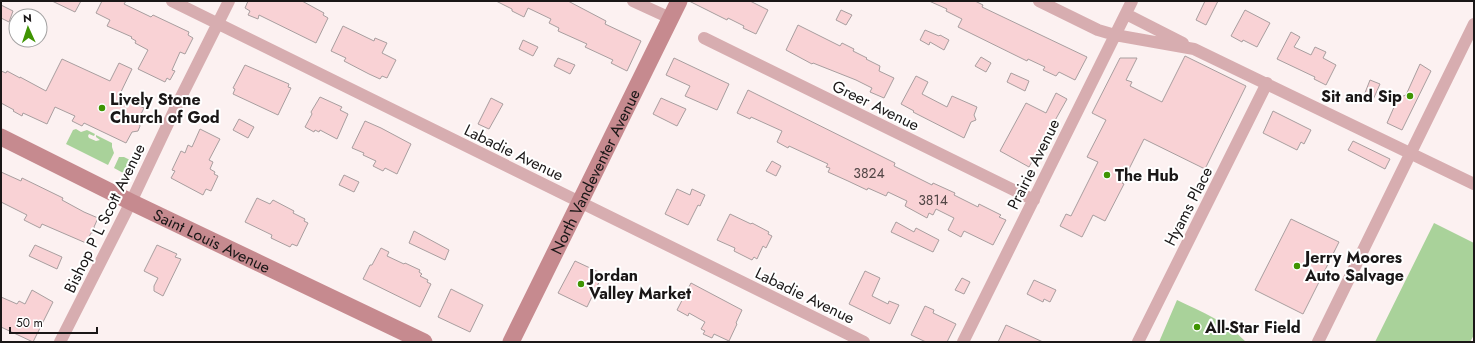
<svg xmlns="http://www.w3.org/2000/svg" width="1475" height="343" viewBox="0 0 1475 343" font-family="Jost,sans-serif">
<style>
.green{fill:#a9d29a}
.building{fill:#f9d2d5;stroke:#a89e9f}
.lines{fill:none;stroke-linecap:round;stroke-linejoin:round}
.street{stroke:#d7adb0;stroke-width:12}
.secondary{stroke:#c68a8f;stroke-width:17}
.poi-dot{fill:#3f9402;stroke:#fff;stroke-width:1.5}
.labels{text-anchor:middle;stroke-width:4;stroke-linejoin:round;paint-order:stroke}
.number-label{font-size:14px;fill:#524646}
.poi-label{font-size:16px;font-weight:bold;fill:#1a1717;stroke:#fff;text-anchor:start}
.street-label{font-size:16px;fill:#1a1717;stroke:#fff}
</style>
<rect width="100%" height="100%" fill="#fcf1f1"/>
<!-- green -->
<path class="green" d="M76 129 81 132 87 130 95 134 94 136 89 134 88 136 89 138 96 141 100 140 96 137V135L112 143V147L114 153 108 165 66 144 73 130Z
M119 157H124L132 161 125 174 114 168Z
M1434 223 1474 243V335L1470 342H1375Z
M1177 300C1202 312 1227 322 1246 342H1159Z"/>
<!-- building -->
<path class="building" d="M52 1H81L75 12Z
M102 1H126L124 4 151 17 153 15 189 32 188 35 193 38 185 54 180 52 172 70 175 71 170 80 167 78 165 82 138 69 148 50 135 43 136 41 131 38 132 37 107 26 110 20 96 13Z
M248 1H302L324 13 323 15 328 18 316 43 259 15 258 19 248 15 250 11 245 8Z
M496 1H568L606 21 605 24 641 41 627 71 611 63 613 60 585 47 587 44 558 31 559 28 549 23 551 19 528 8 524 17 512 11V9Z
M689 1H750L768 10 756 34 743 28 744 26 728 18 727 20Z
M929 1H975L983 5 982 7 1087 57 1075 80 1059 72 1056 76 1043 70 1045 67 1028 59 1027 61 958 27 962 19 946 11 947 9Z
M1205 1H1218L1206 25 1196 20Z
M1 5 13 11 9 22 1 18Z
M841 10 852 15 846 25 836 20Z
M1245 10 1270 23 1257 47 1243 40 1242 42 1231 36Z
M798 25 840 46 842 43 854 49 853 51 867 58 866 59 880 66 879 71 894 78 884 98 870 92 872 88 856 80 813 63 812 64 786 50Z
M343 26 374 41 375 38 387 43 382 53 396 60 387 78 382 76 380 79 369 74 344 61 346 58 331 51Z
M925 30 939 36 940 35 949 40 944 50 930 42 929 45 920 40Z
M1291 32 1300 37 1294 47 1311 55 1315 47 1326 52 1323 58 1336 65 1326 85 1314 79 1315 77 1277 59Z
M523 40 538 47 533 56 519 49Z
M1185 56 1246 86 1205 169 1144 139 1122 183 1124 184 1105 221 1093 215 1082 237 1060 226 1066 214 1071 216 1098 162 1087 157 1106 120 1092 113 1120 58H1137L1126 80 1132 82 1130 86 1162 102Z
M981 57 991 63 986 72 975 66Z
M558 58 575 65 570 74 554 66Z
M674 58 729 84 717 110 685 96 690 86 666 75Z
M62 59 110 81 119 63 132 69 119 96 144 108 138 120 140 126 138 131 132 132 126 143 84 123 82 126 72 121 75 116 55 107 47 124 23 113 22 116 13 111 14 110 1 103V71L6 73 7 71 20 78V77L46 91Z
M1420 64 1431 71 1402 130 1387 123 1398 98 1406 95Z
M245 65 289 84 288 87 291 88 278 115 233 94 235 89 233 88Z
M1011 73 1029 81 1025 91 1007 82Z
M916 76 928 82 922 94 947 107 952 96 977 107 974 115 976 120 971 122 964 138 913 112 914 111 901 104Z
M1370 80 1380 84 1372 102 1363 98Z
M748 90 895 163 894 166 932 185 933 183 955 193 954 195 978 207 979 204 1001 215 999 217 1006 220 993 245 964 231 961 237 948 230 954 218 936 209 933 215 929 213 927 218 905 206 907 201 888 192 886 196 868 188 867 190 848 181 828 172 830 168 826 167 828 164 789 146 788 148 777 142 782 131 751 117 750 119 737 113Z
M1056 93 1067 99 1029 167 1000 151 1026 103 1046 113Z
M320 97 342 107 340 110 348 114 337 139 320 130 319 132 315 130 314 132 305 127 312 114 311 112Z
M491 98 503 104 489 129 478 124Z
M661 98 686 109 677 126 653 114Z
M1273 111 1311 130 1304 144 1301 142 1297 150 1263 133Z
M239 119 254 127 248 138 233 130Z
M365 121 381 128 411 144 397 174 385 168 383 171 373 166 376 161 363 155 364 153 352 148Z
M200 129 220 139 209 160 213 162 210 169 215 172 214 174 218 176 211 191 206 189 203 195 171 178 175 171 172 170 181 151 185 153 188 145 192 147Z
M1353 141 1390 159 1385 169 1348 150Z
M772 161 781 166 776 176 766 171Z
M1 172 21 181 22 178 63 198 62 200 84 212 98 218 94 227 96 232 91 233 86 243 42 224 40 228 24 220 27 215 1 202Z
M344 175 359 182 354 192 339 185Z
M677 189 690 195 692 189 705 195 700 206 698 205 688 225 665 214Z
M257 198 270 204 273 200 294 211 293 213 305 219 304 221 308 223 297 246 292 244 290 247 271 238 272 235 245 222Z
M730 214 751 224 752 223 769 232 768 234 772 236 766 248 763 246 757 259 754 257 752 260 734 251 735 248 717 240Z
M1291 219 1339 242 1303 314 1255 290Z
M896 222 914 232 916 228 939 240 933 252 891 232Z
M414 231 449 250 445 260 409 243Z
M35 245 62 257 57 269 29 256Z
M157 245 177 254 175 257 181 259 163 296 154 291V286L158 278 144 271Z
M381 248 389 252 387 256 404 264 405 263 420 270 419 272 422 274 420 276 428 280 427 282 431 284 420 307 363 279 370 265H372Z
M575 261 603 274 587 307 558 293Z
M865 271 880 278 872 296 888 304 889 301 899 305 890 324 849 304Z
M962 278 970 282 964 294 955 290Z
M1034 280 1056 290 1050 302 1044 299 1043 302 1027 294Z
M691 283 742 310 736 323 737 324 729 341 714 334 712 338 703 334 705 331 701 329 705 322 689 313 688 316 677 310Z
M451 289 483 305 470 332 438 317Z
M32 290 53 302 33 342 1 327V297L17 304 19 301 25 304Z
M925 306 934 310 933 313 956 324 947 342H926L911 335Z
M1006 325 1043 342H998Z"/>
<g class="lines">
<!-- street -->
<path class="street" d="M172 1 864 342
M633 1 670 18
M1039 1 1098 30 1115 35 1194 49 1474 184
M1126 14 1183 43
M704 38 1034 200
M60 342 131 202 174 111 229 1
M963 342 1132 1
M1138 342 1267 83
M1318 342 1474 24"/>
<!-- secondary -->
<g class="secondary">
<path id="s1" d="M1 137 131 202 424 342"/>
<path id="s2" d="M511 342 679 1"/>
</g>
</g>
<!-- markers -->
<g class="poi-dot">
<circle cx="1410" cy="96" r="4"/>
<circle cx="102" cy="108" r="4"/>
<circle cx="1107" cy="175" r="4"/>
<circle cx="1297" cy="266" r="4"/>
<circle cx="581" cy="284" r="4"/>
<circle cx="1197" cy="327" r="4"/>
</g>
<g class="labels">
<!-- number labels -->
<g class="number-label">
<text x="869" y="178">3824</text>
<text x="933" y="205">3814</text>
</g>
<!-- poi labels -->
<g class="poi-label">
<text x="1402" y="102" text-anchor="end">Sit and Sip</text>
<text x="110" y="105">Lively Stone<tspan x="110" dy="18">Church of God</tspan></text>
<text x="1115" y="181">The Hub</text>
<text x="1305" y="263">Jerry Moores<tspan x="1305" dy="18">Auto Salvage</tspan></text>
<text x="589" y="281">Jordan<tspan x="589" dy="18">Valley Market</tspan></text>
<text x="1205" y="333">All-Star Field</text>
</g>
<!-- street labels -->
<g class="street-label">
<text transform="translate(876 105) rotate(26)" y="6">Greer Avenue</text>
<text transform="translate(514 152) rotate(26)" y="6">Labadie Avenue</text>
<text transform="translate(1033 164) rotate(-64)" y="6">Prairie Avenue</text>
<text dy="6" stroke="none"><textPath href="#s2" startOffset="190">North Vandeventer Avenue</textPath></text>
<text transform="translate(1188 206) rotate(-63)" y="6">Hyams Place</text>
<text transform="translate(104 218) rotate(-64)" y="6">Bishop P L Scott Avenue</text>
<text dy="6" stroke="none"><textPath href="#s1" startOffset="235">Saint Louis Avenue</textPath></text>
<text transform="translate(805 295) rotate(26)" y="6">Labadie Avenue</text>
</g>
</g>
<!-- border -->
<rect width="1475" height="343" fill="none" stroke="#1a1717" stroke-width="4"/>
<!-- north arrow -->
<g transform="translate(28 28) rotate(357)"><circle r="19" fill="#ffffff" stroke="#a3a2a2"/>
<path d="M0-3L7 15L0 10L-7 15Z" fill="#3f9402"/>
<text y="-6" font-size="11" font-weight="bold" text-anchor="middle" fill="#1a1717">N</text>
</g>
<!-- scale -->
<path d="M10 327v6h87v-6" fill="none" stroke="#1a1717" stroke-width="2"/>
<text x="16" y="327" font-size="12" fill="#1a1717" stroke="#ffffff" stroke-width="3" paint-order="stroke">50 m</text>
</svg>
